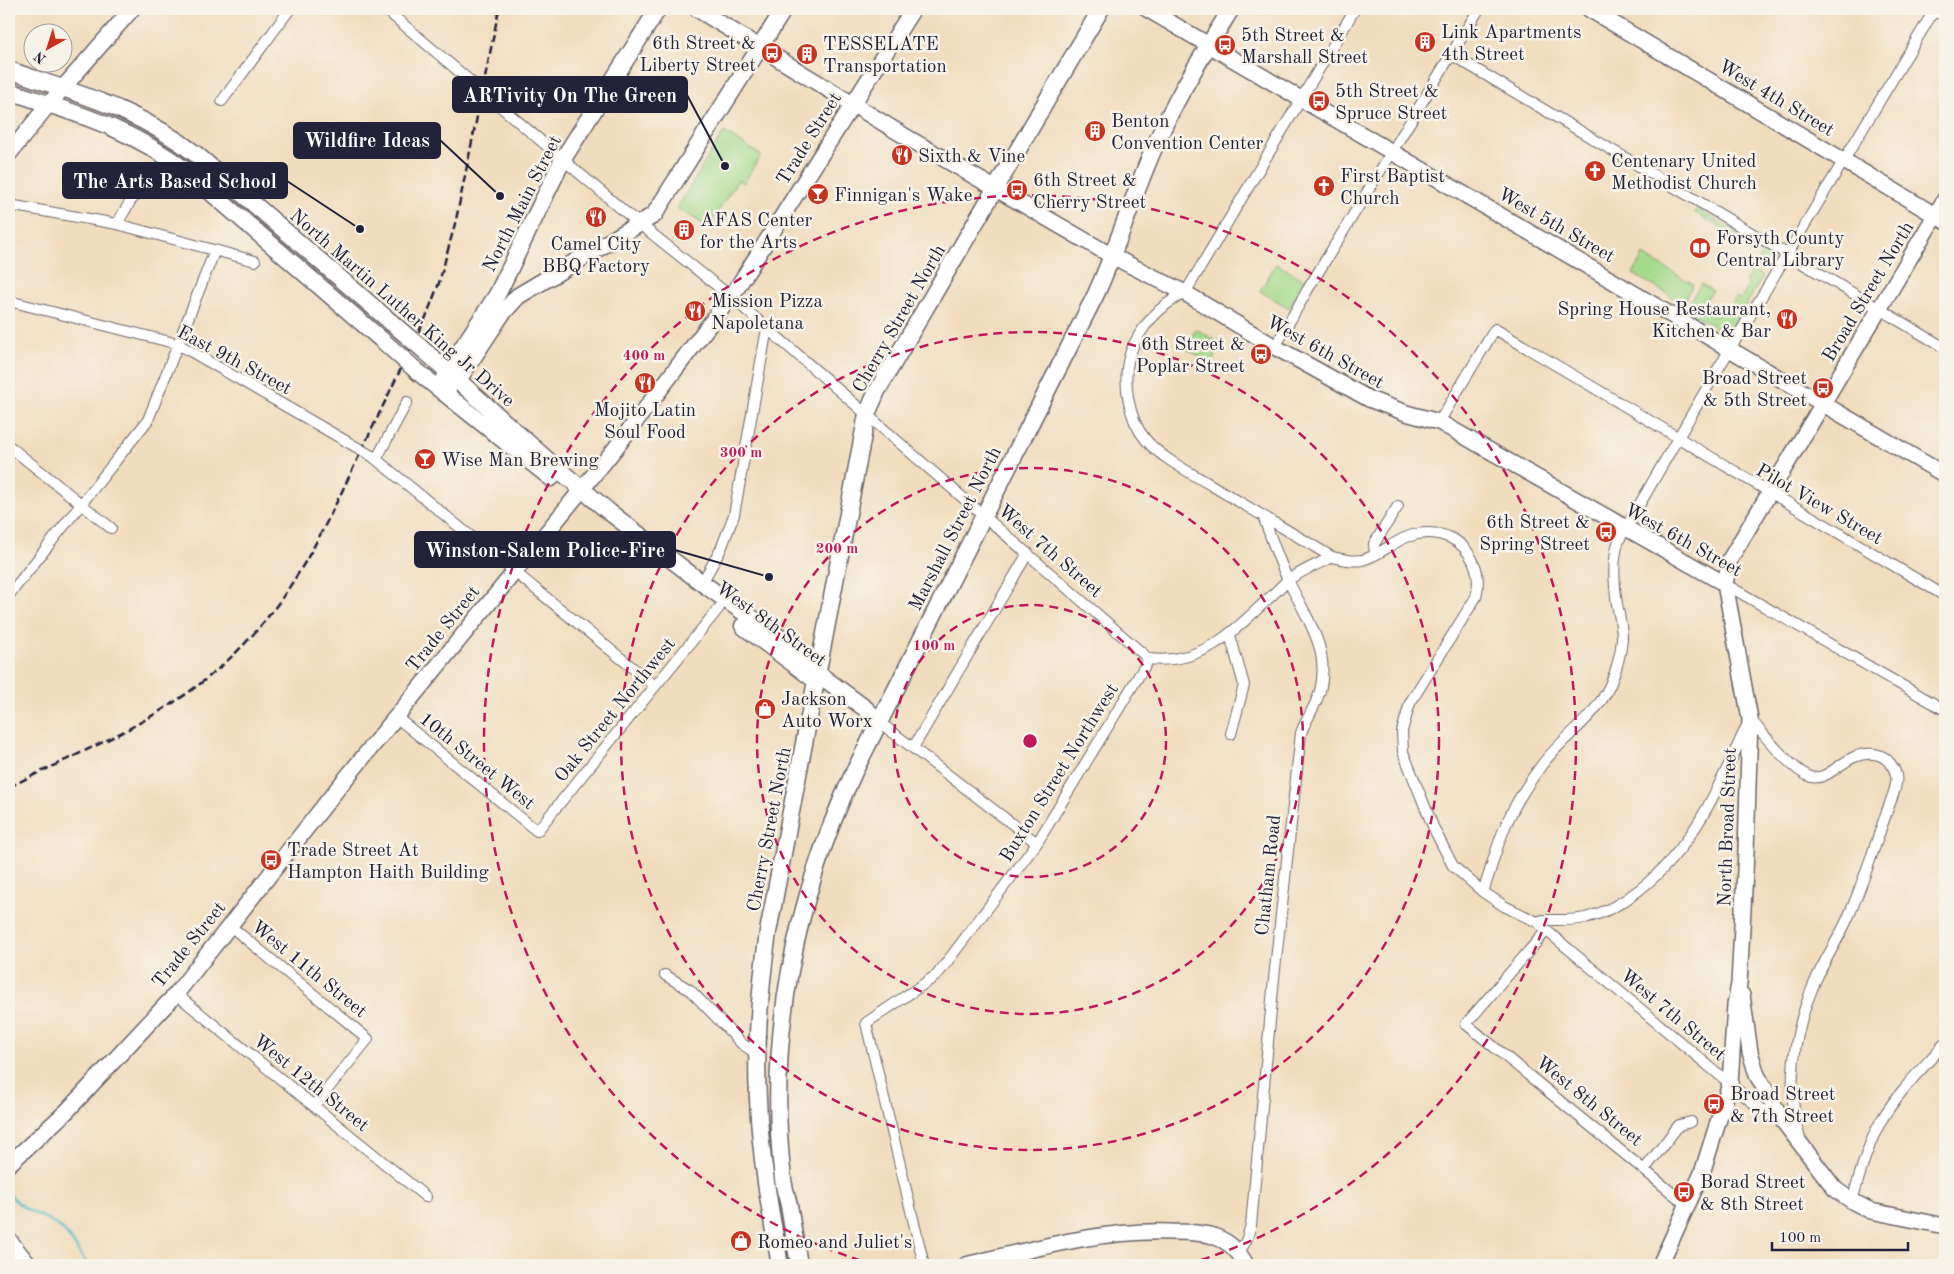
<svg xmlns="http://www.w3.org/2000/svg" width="1954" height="1274" viewBox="0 0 1954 1274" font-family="'Old Standard TT',serif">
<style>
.green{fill:#a4da8b;stroke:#637e63}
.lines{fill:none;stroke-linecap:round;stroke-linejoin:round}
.stream{stroke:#4dbcc5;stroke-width:2.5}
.street-casing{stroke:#6a6368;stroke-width:12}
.secondary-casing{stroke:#6a6368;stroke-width:18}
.primary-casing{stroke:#6a6368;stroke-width:19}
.street{stroke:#fff;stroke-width:10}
.secondary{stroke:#fff;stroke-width:15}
.primary{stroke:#fff;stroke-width:16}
.rail{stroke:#22223b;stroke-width:2.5;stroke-dasharray:8 4;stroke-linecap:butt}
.street-bridge-casing{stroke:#6a6368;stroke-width:12;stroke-linecap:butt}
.primary-bridge-casing{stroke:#6a6368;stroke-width:19;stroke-linecap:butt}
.street-bridge{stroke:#fff;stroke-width:10}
.primary-bridge{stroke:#fff;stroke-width:16}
.ring{fill:none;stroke:#c2185b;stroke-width:2.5;stroke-dasharray:9 6}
.labels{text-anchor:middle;stroke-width:5;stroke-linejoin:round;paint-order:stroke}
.poi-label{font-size:19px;fill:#22223b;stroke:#f7f3e8;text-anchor:start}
.street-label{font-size:19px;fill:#22223b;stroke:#f7f3e8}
.centre{fill:#c2185b;stroke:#f7f3e8;stroke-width:2.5}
.ring-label{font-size:15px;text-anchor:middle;font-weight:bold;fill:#c2185b;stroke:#f7f3e8;stroke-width:5;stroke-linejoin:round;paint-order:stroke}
.leader{fill:none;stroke:#22223b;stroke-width:2}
.callout-dot{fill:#22223b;stroke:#f7f3e8;stroke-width:2}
.callout{fill:#22223b;stroke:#22223b;stroke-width:2}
.callout-label{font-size:20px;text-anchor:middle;font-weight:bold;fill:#fff}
</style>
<rect width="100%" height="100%" fill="#f7f3e8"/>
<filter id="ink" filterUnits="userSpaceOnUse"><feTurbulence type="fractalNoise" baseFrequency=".02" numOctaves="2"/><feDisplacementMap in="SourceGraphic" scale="10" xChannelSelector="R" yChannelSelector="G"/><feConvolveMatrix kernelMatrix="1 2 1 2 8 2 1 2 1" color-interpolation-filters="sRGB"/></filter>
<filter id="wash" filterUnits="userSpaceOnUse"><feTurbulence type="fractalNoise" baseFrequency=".0096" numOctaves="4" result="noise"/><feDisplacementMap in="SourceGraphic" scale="20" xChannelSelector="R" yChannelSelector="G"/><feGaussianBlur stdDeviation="1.12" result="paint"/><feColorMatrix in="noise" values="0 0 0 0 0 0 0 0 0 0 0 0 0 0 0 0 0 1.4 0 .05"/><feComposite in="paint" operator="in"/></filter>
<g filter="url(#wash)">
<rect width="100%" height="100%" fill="#f1ddbd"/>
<!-- green -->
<path class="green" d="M724 132 761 155 744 183 738 180 708 227 677 208Z
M1697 209 1776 256 1768 268 1757 261 1762 252 1694 212Z
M1643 255 1693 284 1683 303 1633 274Z
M1276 264 1305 280 1289 308 1260 291Z
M1752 270 1763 276 1728 335 1691 313 1692 309 1687 306 1701 284 1713 291 1704 301 1703 311 1712 316C1721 315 1724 307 1731 305L1736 297 1740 299C1743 296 1748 289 1748 284L1745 282Z
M1196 329 1222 344 1211 363 1185 348Z"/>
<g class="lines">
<!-- stream -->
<path class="stream" d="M9 1193C24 1214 46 1214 63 1230 73 1240 79 1254 88 1265"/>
</g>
</g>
<g filter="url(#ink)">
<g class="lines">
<!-- street casing -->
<g class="street-casing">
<path id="street" d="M385 9 631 217 730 296 1149 659
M1355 9 1185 293C1160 305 1139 328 1130 354 1122 380 1128 419 1146 440 1161 458 1191 473 1211 485 1252 509 1292 533 1332 557 1342 559 1352 562 1362 560 1379 556 1391 543 1407 537 1429 529 1455 533 1469 554 1478 567 1480 581 1476 597L1410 703 1402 731 1403 752 1434 829 1453 866 1483 892 1504 906 1537 922 1543 920C1557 920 1571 921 1585 918 1605 913 1623 903 1639 890 1697 845 1720 783 1750 719 1763 733 1792 771 1811 777 1831 782 1846 750 1874 754 1881 755 1886 758 1890 763 1899 774 1897 783 1893 795 1877 837 1865 880 1847 920 1837 942 1823 962 1814 984 1794 1030 1785 1090 1800 1139
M1933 9 1945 17
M1452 55 1945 348
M222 101 290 9
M9 205 117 224 255 261
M117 224 131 200 175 163
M9 301 178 344 351 444
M1275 347 1308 289 1479 9
M1439 422 1495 329 1945 596
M9 446 111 528
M372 456 655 686
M377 458 407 402
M1375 555 1374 544 1398 506
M702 583 721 549 734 515 767 328
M1725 584 1945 710
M9 595 148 420 215 250
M1230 635 1244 685 1231 734
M1149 659C1202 665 1233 632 1268 599 1275 593 1281 586 1288 580 1301 571 1318 564 1332 557
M396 717 537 831 719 608
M879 722 1037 843
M913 748 1028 553
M1483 892C1492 867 1498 838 1511 814 1519 797 1530 781 1541 766 1562 737 1595 719 1610 685 1616 671 1621 654 1622 638 1622 626 1619 615 1617 604 1614 584 1612 559 1619 540L1715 374 1935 9
M229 925 368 1039 314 1106
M1541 926 1759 1108 1783 1121
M1546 931 1466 1024 1688 1206
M665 975 690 990 742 1044 757 1054
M176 994 426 1197
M1644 1170 1679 1125 1691 1122
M1852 1201C1860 1174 1867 1146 1881 1121 1898 1092 1923 1068 1945 1043
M1239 1252 1246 1241 1251 1225 1274 978 1301 733C1306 719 1316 706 1320 691 1331 648 1305 616 1288 580 1278 559 1271 537 1263 516
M924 1265 866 1023 937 975 1037 843 1149 659"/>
</g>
<!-- secondary casing -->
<g class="secondary-casing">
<path id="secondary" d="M697 9 903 135 1112 256 1185 293 1275 347 1369 399 1406 413 1439 422 1725 584
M1147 9 1945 475
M1589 9 1945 221
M9 154 48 105 132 9
M1742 995 1750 1052 1757 1075 1783 1121 1835 1189 1852 1201 1871 1211 1945 1226
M9 1164 67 1111 176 994 338 788 614 450 735 291 913 9
M9 1240 29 1265
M966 1265C1034 1249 1101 1229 1172 1232 1185 1232 1200 1232 1213 1236 1229 1241 1239 1251 1246 1265
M1660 1265 1702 1173 1730 1084 1735 1005 1739 984 1746 852 1750 719 1725 584 1730 559 1945 199"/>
</g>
<!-- primary casing -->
<g class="primary-casing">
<path id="primary" d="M9 70C79 94 138 109 197 155L392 323
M9 91C74 113 129 127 185 170L383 341
M1038 115 1101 9
M427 353 552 464 608 511 702 583 793 647 817 673 866 709 879 722
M418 372 551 478
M444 381 447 371 497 295 563 159 658 9
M449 386 458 380 501 315 518 296 654 215 784 9
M743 626 811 677
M780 1265C770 1210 760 1155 758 1099 755 1043 760 988 768 932L867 414 877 391 1036 119
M799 1265C796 1245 792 1225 789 1205 787 1197 784 1188 783 1179 766 1040 795 899 854 772L1096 294C1121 239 1137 182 1163 128 1183 86 1207 48 1231 9"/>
</g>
<!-- street -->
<use href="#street" class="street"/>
<!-- secondary -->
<use href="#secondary" class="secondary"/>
<!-- primary -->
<use href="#primary" class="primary"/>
<!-- rail -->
<path class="rail" d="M9 787C72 756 146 726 201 683 281 621 315 548 357 460 380 412 403 364 426 317L439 283 456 220 499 9"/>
<!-- street-bridge casing -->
<g class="street-bridge-casing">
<path id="street-bridge" d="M351 444 372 456"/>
</g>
<!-- primary-bridge casing -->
<g class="primary-bridge-casing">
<path id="primary-bridge" d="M392 323 427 353
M383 341 418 372"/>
</g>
<!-- street-bridge -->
<use href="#street-bridge" class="street-bridge"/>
<!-- primary-bridge -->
<use href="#primary-bridge" class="primary-bridge"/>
</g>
</g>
<!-- distance rings -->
<g class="ring">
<circle cx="1030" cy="741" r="136"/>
<circle cx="1030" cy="741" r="273"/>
<circle cx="1030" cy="741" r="409"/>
<path d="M875 1265A546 546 0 1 1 1185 1265"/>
</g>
<!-- icons -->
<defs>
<g id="building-disc" transform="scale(1.125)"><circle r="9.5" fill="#c8321e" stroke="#f7f3e8"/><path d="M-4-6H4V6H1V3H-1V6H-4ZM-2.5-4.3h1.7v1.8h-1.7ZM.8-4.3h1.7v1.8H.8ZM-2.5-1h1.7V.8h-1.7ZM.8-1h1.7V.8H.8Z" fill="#fff"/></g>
<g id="bus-disc" transform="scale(1.125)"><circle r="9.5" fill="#c8321e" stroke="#f7f3e8"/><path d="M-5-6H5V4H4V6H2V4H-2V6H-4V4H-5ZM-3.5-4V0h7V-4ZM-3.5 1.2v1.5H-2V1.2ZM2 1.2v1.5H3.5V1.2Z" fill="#fff"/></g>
<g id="restaurant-disc" transform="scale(1.125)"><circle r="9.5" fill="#c8321e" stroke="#f7f3e8"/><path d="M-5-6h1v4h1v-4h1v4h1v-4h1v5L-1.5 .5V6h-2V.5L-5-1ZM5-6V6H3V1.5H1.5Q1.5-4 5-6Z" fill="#fff"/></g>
<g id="church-disc" transform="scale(1.125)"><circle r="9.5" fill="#c8321e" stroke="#f7f3e8"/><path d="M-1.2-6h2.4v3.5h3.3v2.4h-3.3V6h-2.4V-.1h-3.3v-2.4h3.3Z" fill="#fff"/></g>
<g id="bar-disc" transform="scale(1.125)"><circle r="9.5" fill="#c8321e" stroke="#f7f3e8"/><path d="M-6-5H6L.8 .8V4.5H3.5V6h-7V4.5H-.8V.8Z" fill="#fff"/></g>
<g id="library-disc" transform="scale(1.125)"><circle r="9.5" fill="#c8321e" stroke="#f7f3e8"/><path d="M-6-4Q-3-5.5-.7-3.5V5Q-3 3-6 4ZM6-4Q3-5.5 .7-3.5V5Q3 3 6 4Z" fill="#fff"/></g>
<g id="shop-disc" transform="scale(1.125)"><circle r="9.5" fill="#c8321e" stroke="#f7f3e8"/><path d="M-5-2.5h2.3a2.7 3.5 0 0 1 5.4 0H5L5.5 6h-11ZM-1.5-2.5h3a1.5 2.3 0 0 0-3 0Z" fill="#fff"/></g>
</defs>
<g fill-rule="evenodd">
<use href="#building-disc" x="1425" y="42"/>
<use href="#bus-disc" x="1225" y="45"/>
<use href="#bus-disc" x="772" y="53"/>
<use href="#building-disc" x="807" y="54"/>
<use href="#bus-disc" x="1319" y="101"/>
<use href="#building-disc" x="1095" y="131"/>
<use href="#restaurant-disc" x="902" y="155"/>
<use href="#church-disc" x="1595" y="171"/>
<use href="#church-disc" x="1324" y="186"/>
<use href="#bus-disc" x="1017" y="190"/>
<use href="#bar-disc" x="818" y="194"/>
<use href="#restaurant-disc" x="596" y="217"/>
<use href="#building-disc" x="684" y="230"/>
<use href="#library-disc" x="1700" y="248"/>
<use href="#restaurant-disc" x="695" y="311"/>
<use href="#restaurant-disc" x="1787" y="319"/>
<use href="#bus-disc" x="1261" y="354"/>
<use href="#restaurant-disc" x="645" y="383"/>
<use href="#bus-disc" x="1823" y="388"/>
<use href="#bar-disc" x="425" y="459"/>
<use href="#bus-disc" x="1606" y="532"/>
<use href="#shop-disc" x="765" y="709"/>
<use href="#bus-disc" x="271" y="860"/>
<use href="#bus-disc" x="1714" y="1104"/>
<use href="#bus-disc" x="1684" y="1192"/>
<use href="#shop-disc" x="741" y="1241"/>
</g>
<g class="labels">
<!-- poi labels -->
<g class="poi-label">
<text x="1441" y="38">Link Apartments<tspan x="1441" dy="22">4th Street</tspan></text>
<text x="1241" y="41">5th Street &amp;<tspan x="1241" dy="22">Marshall Street</tspan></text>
<text x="756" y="49" text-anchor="end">6th Street &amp;<tspan x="756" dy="22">Liberty Street</tspan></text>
<text x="823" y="50">TESSELATE<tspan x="823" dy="22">Transportation</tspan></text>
<text x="1335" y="97">5th Street &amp;<tspan x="1335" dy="22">Spruce Street</tspan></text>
<text x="1111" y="127">Benton<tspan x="1111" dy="22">Convention Center</tspan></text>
<text x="918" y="162">Sixth &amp; Vine</text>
<text x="1611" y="167">Centenary United<tspan x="1611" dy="22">Methodist Church</tspan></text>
<text x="1340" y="182">First Baptist<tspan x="1340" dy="22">Church</tspan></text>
<text x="1033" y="186">6th Street &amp;<tspan x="1033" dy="22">Cherry Street</tspan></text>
<text x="834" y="201">Finnigan's Wake</text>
<text x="700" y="226">AFAS Center<tspan x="700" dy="22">for the Arts</tspan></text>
<text x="1716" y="244">Forsyth County<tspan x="1716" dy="22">Central Library</tspan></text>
<text x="596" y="250" text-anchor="middle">Camel City<tspan x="596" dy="22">BBQ Factory</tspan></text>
<text x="711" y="307">Mission Pizza<tspan x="711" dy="22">Napoletana</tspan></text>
<text x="1771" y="315" text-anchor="end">Spring House Restaurant,<tspan x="1771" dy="22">Kitchen &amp; Bar</tspan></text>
<text x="1245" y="350" text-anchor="end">6th Street &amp;<tspan x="1245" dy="22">Poplar Street</tspan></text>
<text x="1807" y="384" text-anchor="end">Broad Street<tspan x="1807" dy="22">&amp; 5th Street</tspan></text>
<text x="645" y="416" text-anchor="middle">Mojito Latin<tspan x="645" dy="22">Soul Food</tspan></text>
<text x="441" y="466">Wise Man Brewing</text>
<text x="1590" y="528" text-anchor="end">6th Street &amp;<tspan x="1590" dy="22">Spring Street</tspan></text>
<text x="781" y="705">Jackson<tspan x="781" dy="22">Auto Worx</tspan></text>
<text x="287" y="856">Trade Street At<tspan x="287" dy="22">Hampton Haith Building</tspan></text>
<text x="1730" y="1100">Broad Street<tspan x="1730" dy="22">&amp; 7th Street</tspan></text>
<text x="1700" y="1188">Borad Street<tspan x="1700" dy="22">&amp; 8th Street</tspan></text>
<text x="757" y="1248">Romeo and Juliet's</text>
</g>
<!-- street labels -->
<g class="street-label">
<text transform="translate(1777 97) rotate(31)" y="7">West 4th Street</text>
<text transform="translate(808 138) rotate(-58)" y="7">Trade Street</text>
<text transform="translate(521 203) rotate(-63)" y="7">North Main Street</text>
<text transform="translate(1557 224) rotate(30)" y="7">West 5th Street</text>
<text transform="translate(1867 291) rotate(-59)" y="7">Broad Street North</text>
<text transform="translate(403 307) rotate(41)" y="7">North Martin Luther King Jr Drive</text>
<text transform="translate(898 318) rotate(-60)" y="7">Cherry Street North</text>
<text transform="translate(1326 351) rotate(29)" y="7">West 6th Street</text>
<text transform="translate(235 359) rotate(28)" y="7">East 9th Street</text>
<text transform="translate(1820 503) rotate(30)" y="7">Pilot View Street</text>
<text transform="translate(954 528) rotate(-63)" y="7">Marshall Street North</text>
<text transform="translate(1684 539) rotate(29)" y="7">West 6th Street</text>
<text transform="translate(1051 550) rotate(41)" y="7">West 7th Street</text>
<text transform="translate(772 623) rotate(36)" y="7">West 8th Street</text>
<text transform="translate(442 628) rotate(-51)" y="7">Trade Street</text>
<text transform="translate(614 709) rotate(-51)" y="7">Oak Street Northwest</text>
<text transform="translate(478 760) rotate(39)" y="7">10th Street West</text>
<text transform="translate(1058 772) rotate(-58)" y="7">Buxton Street Northwest</text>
<text transform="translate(1726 827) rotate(-88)" y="7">North Broad Street</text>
<text transform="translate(768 829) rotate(-79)" y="7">Cherry Street North</text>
<text transform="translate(1267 875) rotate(-84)" y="7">Chatham Road</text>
<text transform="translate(188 944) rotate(-51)" y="7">Trade Street</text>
<text transform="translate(310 968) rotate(39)" y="7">West 11th Street</text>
<text transform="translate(1674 1014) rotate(40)" y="7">West 7th Street</text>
<text transform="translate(312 1082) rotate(39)" y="7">West 12th Street</text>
<text transform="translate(1590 1100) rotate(39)" y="7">West 8th Street</text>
</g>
</g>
<circle cx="1030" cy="741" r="8" class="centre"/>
<g class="ring-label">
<text x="644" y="360">400 m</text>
<text x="741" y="457">300 m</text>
<text x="837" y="553">200 m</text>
<text x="934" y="650">100 m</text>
</g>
<!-- callouts -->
<path class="leader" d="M725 166L687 95M500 196L440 140M360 229L287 181M769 577L675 550"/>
<g class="callout-dot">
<circle cx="725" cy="166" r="5"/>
<circle cx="500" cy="196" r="5"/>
<circle cx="360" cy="229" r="5"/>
<circle cx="769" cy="577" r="5"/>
</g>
<g class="callout">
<rect x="453" y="77" width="234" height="35" rx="5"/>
<rect x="294" y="123" width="146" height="35" rx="5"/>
<rect x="63" y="163" width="224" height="35" rx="5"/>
<rect x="415" y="532" width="260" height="35" rx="5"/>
</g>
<g class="callout-label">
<text x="570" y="102">ARTivity On The Green</text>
<text x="367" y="147">Wildfire Ideas</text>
<text x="175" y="188">The Arts Based School</text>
<text x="545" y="557">Winston-Salem Police-Fire</text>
</g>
<!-- margin -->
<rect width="1954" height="1274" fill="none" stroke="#f7f3e8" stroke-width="30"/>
<!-- north arrow -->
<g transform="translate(48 48) rotate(219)"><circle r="24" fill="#f7f3e8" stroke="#a29fa3"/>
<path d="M0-4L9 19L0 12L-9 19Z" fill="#c8321e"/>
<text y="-8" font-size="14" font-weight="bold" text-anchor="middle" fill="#22223b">N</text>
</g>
<!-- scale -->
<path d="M1772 1242v8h136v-8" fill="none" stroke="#22223b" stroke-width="2.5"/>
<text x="1779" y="1242" font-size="15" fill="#22223b" stroke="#f7f3e8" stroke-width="4" paint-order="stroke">100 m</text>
</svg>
